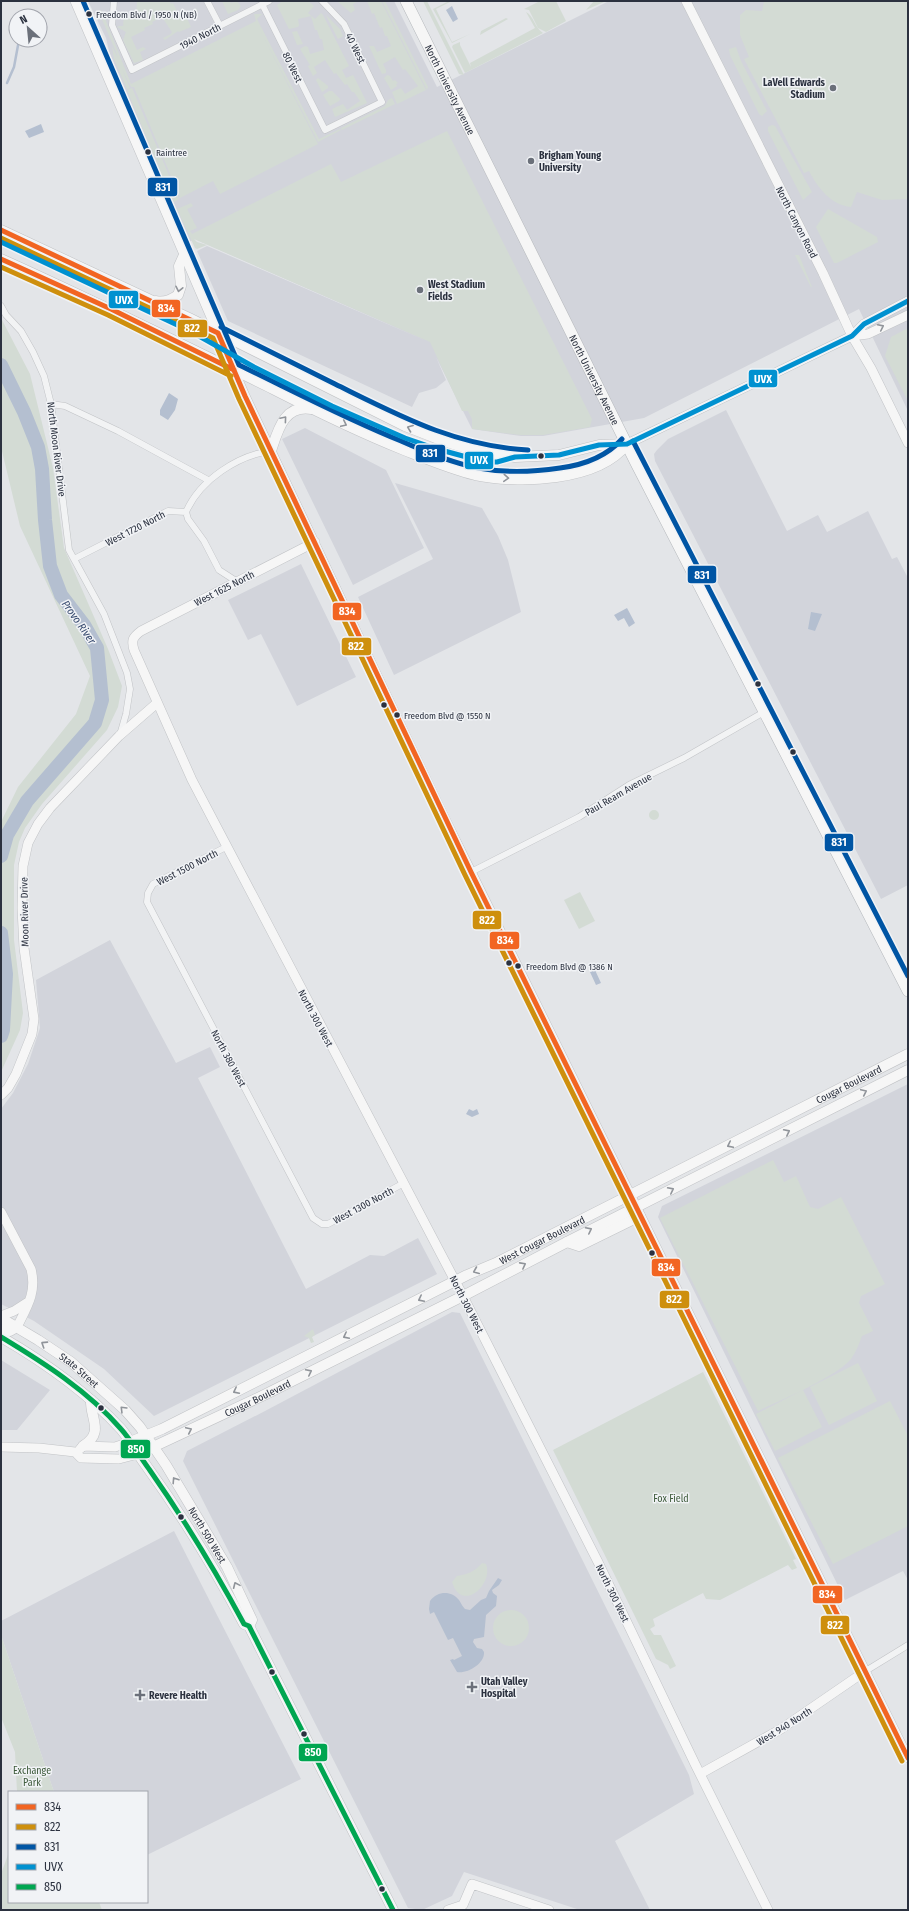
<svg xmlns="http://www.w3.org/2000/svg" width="909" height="1911" viewBox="0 0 909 1911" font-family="'Fira Sans Condensed',sans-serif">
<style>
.built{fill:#d2d4db}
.green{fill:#d3dbd4}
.water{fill:#b4bfd0}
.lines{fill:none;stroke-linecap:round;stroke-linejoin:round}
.stream{stroke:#b4bfd0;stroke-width:2.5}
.river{stroke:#b4bfd0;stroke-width:14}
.street-casing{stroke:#c1c3c6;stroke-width:7}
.secondary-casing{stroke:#c1c3c6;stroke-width:10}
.primary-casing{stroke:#c0c2c5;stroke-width:11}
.highway-casing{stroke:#b5b8bc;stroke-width:12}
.street{stroke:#f2f3f4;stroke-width:6}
.secondary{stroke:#f6f6f6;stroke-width:9}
.primary{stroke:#f6f6f6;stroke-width:10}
.highway{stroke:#f6f6f6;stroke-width:11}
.bus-1-casing{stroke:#f1f3f6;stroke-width:8}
.bus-2-casing{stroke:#f1f3f6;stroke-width:8}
.bus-3-casing{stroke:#f1f3f6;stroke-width:8}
.bus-4-casing{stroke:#f1f3f6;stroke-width:8}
.bus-5-casing{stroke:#f1f3f6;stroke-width:8}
.bus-1{stroke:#f26522;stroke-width:5}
.bus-2{stroke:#ce8f0d;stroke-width:5}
.bus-3{stroke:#0055a4;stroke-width:5}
.bus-4{stroke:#0091d0;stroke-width:5}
.bus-5{stroke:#00a651;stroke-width:5}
.oneway{stroke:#90949a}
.bus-dot{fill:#2b313f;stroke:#f1f3f6;stroke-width:1.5}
.poi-dot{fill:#6b707a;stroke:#f1f3f6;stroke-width:1.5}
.labels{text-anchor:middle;stroke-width:3;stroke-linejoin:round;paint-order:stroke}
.bus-label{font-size:9px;fill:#2b313f;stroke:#f1f3f6;text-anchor:start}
.street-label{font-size:10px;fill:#2b313f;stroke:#f1f3f6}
.poi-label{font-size:10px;font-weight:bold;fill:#2b313f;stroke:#f1f3f6;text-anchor:start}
.park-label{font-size:10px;fill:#3d5a3a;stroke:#f1f3f6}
.water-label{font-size:11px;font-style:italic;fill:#394c70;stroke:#f1f3f6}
.line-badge{stroke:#f1f3f6;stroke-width:1.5}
.badge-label{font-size:11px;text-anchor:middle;font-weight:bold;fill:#fff}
</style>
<rect width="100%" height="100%" fill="#e3e5e8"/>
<!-- built -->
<path class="built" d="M88 1H394L437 87 609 1H908V411L859 309 644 418 543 436H521L472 429 436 357 446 380 436 388 419 393 412 407 228 321 197 251 207 246 429 342 195 239 189 242 111 59 106 38Z
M726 410 787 531 818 515 827 532 868 511 892 559 897 557 908 578V885L881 899 655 461 654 454 657 450 668 439Z
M305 428 386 470 424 548 353 585 282 439Z
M395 483 482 508 498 536 508 560 521 612 394 675 358 597 433 559Z
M301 564 356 677 297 706 261 634 248 640 228 600Z
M110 940 176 1063 210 1047 220 1067 198 1078 306 1289 370 1255 384 1256 418 1238 437 1274 154 1416 104 1369 34 1321 1 1304V1109L13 1093 28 1064 40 1028 36 980Z
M908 1084V1580L903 1571 845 1600 658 1217 662 1206Z
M452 1312 460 1313 689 1775 694 1794 615 1841 650 1910H580L464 1872 452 1896 422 1910 408 1908 183 1461 187 1451 265 1411Z
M1 1360 50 1390 17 1430H1Z
M174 1531 301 1779 147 1855V1792H54L1 1635V1621Z"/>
<!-- green -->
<path class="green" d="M130 1H169L171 4 173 3 180 17 195 12 196 8 198 12 187 18 191 27 179 32 178 31 165 40 163 38 171 34 172 32 162 17 152 22 153 24 144 28 145 30 131 37 137 50 143 47 146 49 140 52 143 60 134 63 123 40 126 32 117 27 119 26H123L124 15 136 17 137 2Z
M222 1H230L231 3 237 1 241 6 238 10 228 14Z
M283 1H308L314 6 308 13 315 19 321 13 323 15 349 66 342 70 346 78 353 75 367 103 335 117 332 109 343 104 347 110 360 101 354 92H352L347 84 345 85 336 73 334 74 325 60 314 67 317 73 313 76 308 66 310 65 300 49 305 46 308 47 310 54 324 50 322 39H320L317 30H315L311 16 298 19 299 25 298 27 289 29 277 5Z
M337 1H358L353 4 355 10 351 13Z
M367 1H381L426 90 397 104 392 92 401 88 405 94 418 86 405 69 403 70 395 57 383 64 386 70V73L382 74 369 46H374L377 52 391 46 387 36H385L382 27 380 28 374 13 372 14Z
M382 1H385L428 87 427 90Z
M423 1H427L464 75 459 74Z
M449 1H452L436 9 452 42 470 34 452 43 433 9Z
M540 1H556L566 21 546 32 538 28 529 10 524 9Z
M594 1H606L586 10Z
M764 1H908V199L882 200 857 192 851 207C831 205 818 188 809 171L804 173 744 59 749 57 740 35V15L746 10 762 11Z
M98 10 102 11 131 84 256 21 254 14H262L257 19 319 139 340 129 341 130 318 142 258 26 318 144 220 194 213 181 180 198 134 87H131L122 69 130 88 127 89 114 59 112 46 118 58 116 52Z
M526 12C534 16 534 27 543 33L465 73 452 47 453 45 460 42V45L471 67 470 63 535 28Z
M326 15 340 29 343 36 338 39Z
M506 18 508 19 480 35 481 31Z
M297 31 303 44 297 45 292 32Z
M736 47 741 61 767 111 762 116 759 114 730 55 729 49Z
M387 75 390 76 393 81 395 80 398 83 396 84 397 86 391 90 384 78Z
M318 78 328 86V88L322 92 316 80Z
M132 88 179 199 174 202 171 196 175 194 174 193 170 195 127 90Z
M329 91H332L340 99 339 101 330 106 323 95Z
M392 98 395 104 342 130 341 128 385 106 388 100Z
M772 125 775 126 812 192 803 200 768 131V127Z
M447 131 592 419 590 427 543 435H521L472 429V419L468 411H462L430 342 194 239 197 242 207 245 197 249 195 248 177 209 191 203 193 206 187 209 197 228 190 231 192 234 331 164 341 182Z
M828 209 877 237 878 242 837 263H834L816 227Z
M795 255H799L812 287H811Z
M1 318 30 374 53 468 64 548 108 649 122 686 118 707 107 730 42 804 25 828 19 842 14 865V940L23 1013 20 1030 1 1072V822L18 787 76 714 90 676 20 526 1 447Z
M908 328V401L885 356 891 337Z
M649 815a5 5 0 1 1 10 0a5 5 0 1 1-10 0Z
M580 892 595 921 579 929 564 900Z
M773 1160 784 1182 796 1176 810 1207 818 1209 841 1197 885 1284 861 1296 859 1303 873 1331 862 1336C859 1344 856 1352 851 1359 836 1377 781 1400 758 1411L660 1218Z
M313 1329 315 1335 312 1337 314 1342 311 1343 309 1338 304 1336Z
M858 1363 877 1401 829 1425 810 1387Z
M703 1372 796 1559 793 1560 797 1568 792 1570 788 1565 720 1600 706 1599 703 1593 653 1619 655 1626 650 1629 654 1635H661L676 1666 670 1669 668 1665 656 1659 553 1450Z
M803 1390 822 1427 775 1451 756 1414Z
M890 1401 908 1436V1526L833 1564 778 1458Z
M482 1563 486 1564C494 1584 462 1614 452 1582L457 1576C467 1574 475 1572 482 1563Z
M493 1628a18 18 0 1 1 36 0a18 18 0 1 1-36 0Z
M1 1635 54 1792H17L15 1752 1 1717Z
M9 1852V1902H99L102 1910H1V1874Z"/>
<!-- water -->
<path class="water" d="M452 6 458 19 453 22 446 10Z
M41 124 44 132 29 138 25 131Z
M169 393 178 399 175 410 168 420 160 415V410Z
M627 608 635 623 629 627 624 618 618 621 614 615Z
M811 612 822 614 815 631 808 629Z
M595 970 601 983 596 985 590 972Z
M469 1109 473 1111 477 1109 479 1114 472 1117 466 1114Z
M498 1578 502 1580 499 1585 492 1590 493 1593 497 1596 496 1606 486 1615 484 1637 474 1639 473 1642 477 1648 482 1649 484 1652C485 1663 468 1674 457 1672L450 1660 453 1659 454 1660 462 1656 453 1638 448 1640 434 1612 430 1614 429 1609 430 1601C438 1590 452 1591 459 1600 461 1603 462 1606 465 1609L470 1610 481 1600 486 1598 489 1591Z"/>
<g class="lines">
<!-- stream -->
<path class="stream" d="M7 83 14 67 19 40"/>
<!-- river -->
<path class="river" d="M1 365 24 412 38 447 42 469 45 520 50 566 61 595 84 625 97 648 102 700 95 723 27 801 7 835 1 856
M1 933 6 974 3 1030 1 1036"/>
<!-- street casing -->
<g class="street-casing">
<path id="street" d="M114 1 112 25 132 70 269 1
M207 1 220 26
M262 4 325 130 382 102 344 24 322 1
M1 306 6 315 21 331 33 352 44 376 51 404 69 550 104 614 127 673 130 689 126 714 120 735
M51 404 65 406 118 431 208 480
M186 512 188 519 204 541 219 570 236 581
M74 559 168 511 186 512C200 480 238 455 271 451
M226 847 153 884 148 893 147 902 313 1218 322 1224H328L404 1183
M471 872 579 817 629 785 684 758 764 712
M864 1672 908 1645"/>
</g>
<!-- secondary casing -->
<g class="secondary-casing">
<path id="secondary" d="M75 1 245 396 441 811 908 1758
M686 1 823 273 852 336 871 368 908 443
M852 336 864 324 908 301
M627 444 829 347 852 336 868 334 908 315
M315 542 141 631C133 637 131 640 134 650L192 780 463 1296 598 1562 695 1764 768 1910
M1 1095 8 1088 16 1074 32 1034 34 1019 24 948 22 908 23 866 28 843 38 824 50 808 119 736 157 703
M1 1212 31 1269C37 1292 27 1307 17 1327
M1 1316 14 1311 28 1302
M1 1447 39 1448 75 1452 81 1458 119 1459 138 1454
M80 1449 83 1446 115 1447 130 1442
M700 1774 781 1729 864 1672
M448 1910 463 1905 472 1884 549 1910"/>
</g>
<!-- primary casing -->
<g class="primary-casing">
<g id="primary">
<path d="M1 230 189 318 405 426 446 442 466 448 515 457 559 455 599 445 627 444"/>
<path d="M1 259C93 300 183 345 273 389 316 411 359 432 404 450 427 459 451 469 475 475 518 484 598 482 627 444"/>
<path d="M156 301C164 303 171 300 178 295L181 286 179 266 184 255"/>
<path d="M271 451C278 430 284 404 312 409"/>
<path d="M567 1242 579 1246 640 1216"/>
<path id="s1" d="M1 1318 38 1340 71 1362 125 1410 140 1427 166 1465 227 1567 252 1620 249 1626"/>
<path d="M1 1329 10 1331 17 1327"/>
<path d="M1 1337C46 1363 86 1391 121 1429 130 1440 137 1453 145 1464 182 1515 215 1569 244 1624L249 1626 393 1910"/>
<path id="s2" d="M130 1442 162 1429 467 1275 498 1262 908 1054"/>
<path d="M83 1446C105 1432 90 1419 91 1400"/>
<path id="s3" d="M138 1454 262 1396 463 1296 567 1242 908 1070"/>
</g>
</g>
<!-- highway casing -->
<g class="highway-casing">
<g id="highway">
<path id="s4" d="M406 1 636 463 908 991"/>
</g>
</g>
<!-- street -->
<use href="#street" class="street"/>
<!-- secondary -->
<use href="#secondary" class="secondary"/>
<!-- primary -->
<use href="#primary" class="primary"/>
<!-- highway -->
<use href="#highway" class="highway"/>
<!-- bus-1 casing -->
<g class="bus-1-casing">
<path id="bus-1" d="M1 230 218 333 245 396 471 872 908 1758
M1 259 111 309 234 370"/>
</g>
<!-- bus-2 casing -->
<g class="bus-2-casing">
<path id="bus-2" d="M1 238 213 338 239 399 465 875 902 1761
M1 267 108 315 231 376"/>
</g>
<!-- bus-3 casing -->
<g class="bus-3-casing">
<path id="bus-3" d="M83 1 239 365C293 391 346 419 401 441 426 452 452 463 478 468 505 473 533 472 560 468 583 465 606 457 622 439
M221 327C259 346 297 365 335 384 400 416 455 446 528 450
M633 441 908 976"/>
</g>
<!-- bus-4 casing -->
<g class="bus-4-casing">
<path id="bus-4" d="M1 242 190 331 254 367 332 406 405 438 437 449 485 462H497L515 457 559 455 599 445 627 444 852 336 864 324 908 301"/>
</g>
<!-- bus-5 casing -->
<g class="bus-5-casing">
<path id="bus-5" d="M1 1337C44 1363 88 1391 121 1429 132 1441 139 1456 149 1469 184 1519 215 1570 244 1624L249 1626 393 1910"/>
</g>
<!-- bus-1 -->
<use href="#bus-1" class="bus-1"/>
<!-- bus-2 -->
<use href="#bus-2" class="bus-2"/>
<!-- bus-3 -->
<use href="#bus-3" class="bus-3"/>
<!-- bus-4 -->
<use href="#bus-4" class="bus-4"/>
<!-- bus-5 -->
<use href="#bus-5" class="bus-5"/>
</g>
<!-- one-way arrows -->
<defs><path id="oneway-chevron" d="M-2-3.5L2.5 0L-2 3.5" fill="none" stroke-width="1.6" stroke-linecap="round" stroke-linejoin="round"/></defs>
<g class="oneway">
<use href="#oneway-chevron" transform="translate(179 289) rotate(102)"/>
<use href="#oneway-chevron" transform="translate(881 327) rotate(-26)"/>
<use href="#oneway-chevron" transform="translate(284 419) rotate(-50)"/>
<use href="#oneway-chevron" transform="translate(344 424) rotate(25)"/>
<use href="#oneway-chevron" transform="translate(410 428) rotate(-159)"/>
<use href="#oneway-chevron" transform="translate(506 478) rotate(4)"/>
<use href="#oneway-chevron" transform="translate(864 1092) rotate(-25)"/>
<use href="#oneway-chevron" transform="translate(787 1132) rotate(-27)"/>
<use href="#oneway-chevron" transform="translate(730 1145) rotate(154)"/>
<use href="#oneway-chevron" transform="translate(671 1190) rotate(-27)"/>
<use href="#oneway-chevron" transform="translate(589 1230) rotate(-27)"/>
<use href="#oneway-chevron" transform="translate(523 1265) rotate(-28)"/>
<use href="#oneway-chevron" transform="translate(476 1271) rotate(157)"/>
<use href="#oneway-chevron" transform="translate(421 1299) rotate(153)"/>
<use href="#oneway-chevron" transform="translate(346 1336) rotate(153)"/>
<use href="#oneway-chevron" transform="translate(44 1344) rotate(-147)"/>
<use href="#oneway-chevron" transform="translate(309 1372) rotate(-27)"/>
<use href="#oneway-chevron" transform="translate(236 1391) rotate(153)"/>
<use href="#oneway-chevron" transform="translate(123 1409) rotate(-135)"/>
<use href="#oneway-chevron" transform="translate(189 1430) rotate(-25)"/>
<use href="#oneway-chevron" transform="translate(175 1480) rotate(-123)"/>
<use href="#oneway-chevron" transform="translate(236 1585) rotate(-114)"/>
</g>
<!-- markers -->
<g class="bus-dot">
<circle cx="89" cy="14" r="3.5"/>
<circle cx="148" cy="152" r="3.5"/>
<circle cx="541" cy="456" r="3.5"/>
<circle cx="758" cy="684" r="3.5"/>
<circle cx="384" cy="705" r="3.5"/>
<circle cx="397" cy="715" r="3.5"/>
<circle cx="793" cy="752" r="3.5"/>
<circle cx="509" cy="963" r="3.5"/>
<circle cx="518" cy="966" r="3.5"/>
<circle cx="652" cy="1253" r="3.5"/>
<circle cx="101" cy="1408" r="3.5"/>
<circle cx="181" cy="1517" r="3.5"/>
<circle cx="272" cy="1672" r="3.5"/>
<circle cx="304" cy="1734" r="3.5"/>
<circle cx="382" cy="1889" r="3.5"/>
</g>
<g class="poi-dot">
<circle cx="833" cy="88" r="4"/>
<circle cx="531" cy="161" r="4"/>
<circle cx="420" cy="290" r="4"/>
<path d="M470 1681h4v4h4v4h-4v4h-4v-4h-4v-4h4z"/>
<path d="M138 1689h4v4h4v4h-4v4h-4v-4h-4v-4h4z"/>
</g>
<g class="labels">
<!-- bus labels -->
<g class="bus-label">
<text x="96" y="18">Freedom Blvd / 1950 N (NB)</text>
<text x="156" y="156">Raintree</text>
<text x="404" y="719">Freedom Blvd @ 1550 N</text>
<text x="526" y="970">Freedom Blvd @ 1386 N</text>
</g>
<!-- street labels -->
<g class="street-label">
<text transform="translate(200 36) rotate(-27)" y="4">1940 North</text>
<text transform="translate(356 48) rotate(64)" y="4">40 West</text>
<text transform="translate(293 67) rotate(64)" y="4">80 West</text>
<text dy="4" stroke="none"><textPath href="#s4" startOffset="99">North University Avenue</textPath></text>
<text transform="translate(797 222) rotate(63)" y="4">North Canyon Road</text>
<text dy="4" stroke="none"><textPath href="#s4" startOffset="423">North University Avenue</textPath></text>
<text transform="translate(57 449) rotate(83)" y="4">North Moon River Drive</text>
<text transform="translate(135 528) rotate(-27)" y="4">West 1720 North</text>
<text transform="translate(224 588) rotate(-27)" y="4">West 1625 North</text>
<text transform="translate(618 794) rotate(-30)" y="4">Paul Ream Avenue</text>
<text transform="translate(187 867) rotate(-27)" y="4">West 1500 North</text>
<text transform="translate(24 912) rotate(-91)" y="4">Moon River Drive</text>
<text transform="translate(316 1018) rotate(62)" y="4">North 300 West</text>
<text transform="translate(229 1058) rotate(62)" y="4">North 380 West</text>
<text dy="4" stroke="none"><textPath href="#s2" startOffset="803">Cougar Boulevard</textPath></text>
<text transform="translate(363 1205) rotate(-28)" y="4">West 1300 North</text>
<text dy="4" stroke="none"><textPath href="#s2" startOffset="459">West Cougar Boulevard</textPath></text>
<text transform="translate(467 1304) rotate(63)" y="4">North 300 West</text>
<text dy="4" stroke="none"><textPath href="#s1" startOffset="94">State Street</textPath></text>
<text dy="4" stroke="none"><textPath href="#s3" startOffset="132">Cougar Boulevard</textPath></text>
<text dy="4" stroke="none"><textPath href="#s1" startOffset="305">North 500 West</textPath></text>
<text transform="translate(613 1593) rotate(64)" y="4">North 300 West</text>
<text transform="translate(784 1726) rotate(-32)" y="4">West 940 North</text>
</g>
<!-- poi labels -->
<g class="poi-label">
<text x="825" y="86" text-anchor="end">LaVell Edwards<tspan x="825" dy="12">Stadium</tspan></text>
<text x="539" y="159">Brigham Young<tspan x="539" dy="12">University</tspan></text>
<text x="428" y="288">West Stadium<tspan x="428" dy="12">Fields</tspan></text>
<text x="481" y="1685">Utah Valley<tspan x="481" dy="12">Hospital</tspan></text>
<text x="149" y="1699">Revere Health</text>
</g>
<!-- park labels -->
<g class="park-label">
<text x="671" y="1502">Fox Field</text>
<text x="32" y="1774">Exchange<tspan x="32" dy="12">Park</tspan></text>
</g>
<!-- water labels -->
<g class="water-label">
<text transform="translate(79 622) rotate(55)" y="4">Provo River</text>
</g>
</g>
<g class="line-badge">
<rect x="147" y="177" width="31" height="20" rx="4" fill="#0055a4"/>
<rect x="108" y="290" width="31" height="19" rx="4" fill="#0091d0"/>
<rect x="151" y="299" width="30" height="19" rx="4" fill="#f26522"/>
<rect x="177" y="319" width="31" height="19" rx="4" fill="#ce8f0d"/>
<rect x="748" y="369" width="30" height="19" rx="4" fill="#0091d0"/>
<rect x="415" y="444" width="31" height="19" rx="4" fill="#0055a4"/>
<rect x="464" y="451" width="30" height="19" rx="4" fill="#0091d0"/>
<rect x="687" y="565" width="30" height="19" rx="4" fill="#0055a4"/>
<rect x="332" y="602" width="30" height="19" rx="4" fill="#f26522"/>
<rect x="341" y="637" width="31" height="19" rx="4" fill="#ce8f0d"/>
<rect x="824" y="833" width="30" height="19" rx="4" fill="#0055a4"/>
<rect x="472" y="910" width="30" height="20" rx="4" fill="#ce8f0d"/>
<rect x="489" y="931" width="31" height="19" rx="4" fill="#f26522"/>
<rect x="651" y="1258" width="30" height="19" rx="4" fill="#f26522"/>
<rect x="659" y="1290" width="31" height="19" rx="4" fill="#ce8f0d"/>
<rect x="120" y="1439" width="31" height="20" rx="4" fill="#00a651"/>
<rect x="812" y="1585" width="31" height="19" rx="4" fill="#f26522"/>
<rect x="820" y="1615" width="30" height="20" rx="4" fill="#ce8f0d"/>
<rect x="298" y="1743" width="30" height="19" rx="4" fill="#00a651"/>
</g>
<g class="badge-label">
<text x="163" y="191">831</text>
<text x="124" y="304">UVX</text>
<text x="166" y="312">834</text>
<text x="192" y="332">822</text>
<text x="763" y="383">UVX</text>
<text x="430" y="457">831</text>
<text x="479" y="464">UVX</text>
<text x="702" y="579">831</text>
<text x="347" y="615">834</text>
<text x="356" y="650">822</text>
<text x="839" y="846">831</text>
<text x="487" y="924">822</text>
<text x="505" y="944">834</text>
<text x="666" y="1271">834</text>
<text x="674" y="1303">822</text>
<text x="136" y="1453">850</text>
<text x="827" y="1598">834</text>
<text x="835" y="1629">822</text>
<text x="313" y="1756">850</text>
</g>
<!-- border -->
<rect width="909" height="1911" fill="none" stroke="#2b313f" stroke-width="4"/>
<!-- legend -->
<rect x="8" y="1791" width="140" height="112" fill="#f1f3f6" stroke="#a2a5ad"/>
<rect x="16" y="1804" width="20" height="6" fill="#f26522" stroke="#a2a5ad"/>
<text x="44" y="1811" font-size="12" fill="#2b313f">834</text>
<rect x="16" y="1824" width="20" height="6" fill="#ce8f0d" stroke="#a2a5ad"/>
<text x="44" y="1831" font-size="12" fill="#2b313f">822</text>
<rect x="16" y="1844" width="20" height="6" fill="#0055a4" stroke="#a2a5ad"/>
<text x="44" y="1851" font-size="12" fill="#2b313f">831</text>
<rect x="16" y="1864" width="20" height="6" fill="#0091d0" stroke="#a2a5ad"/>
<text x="44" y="1871" font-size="12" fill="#2b313f">UVX</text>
<rect x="16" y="1884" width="20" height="6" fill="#00a651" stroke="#a2a5ad"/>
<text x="44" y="1891" font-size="12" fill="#2b313f">850</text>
<!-- north arrow -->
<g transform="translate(28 28) rotate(333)"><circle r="19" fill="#f1f3f6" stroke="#a2a5ad"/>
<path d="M0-3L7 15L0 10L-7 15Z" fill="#6b707a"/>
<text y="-6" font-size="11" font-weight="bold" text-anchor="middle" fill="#2b313f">N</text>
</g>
</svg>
